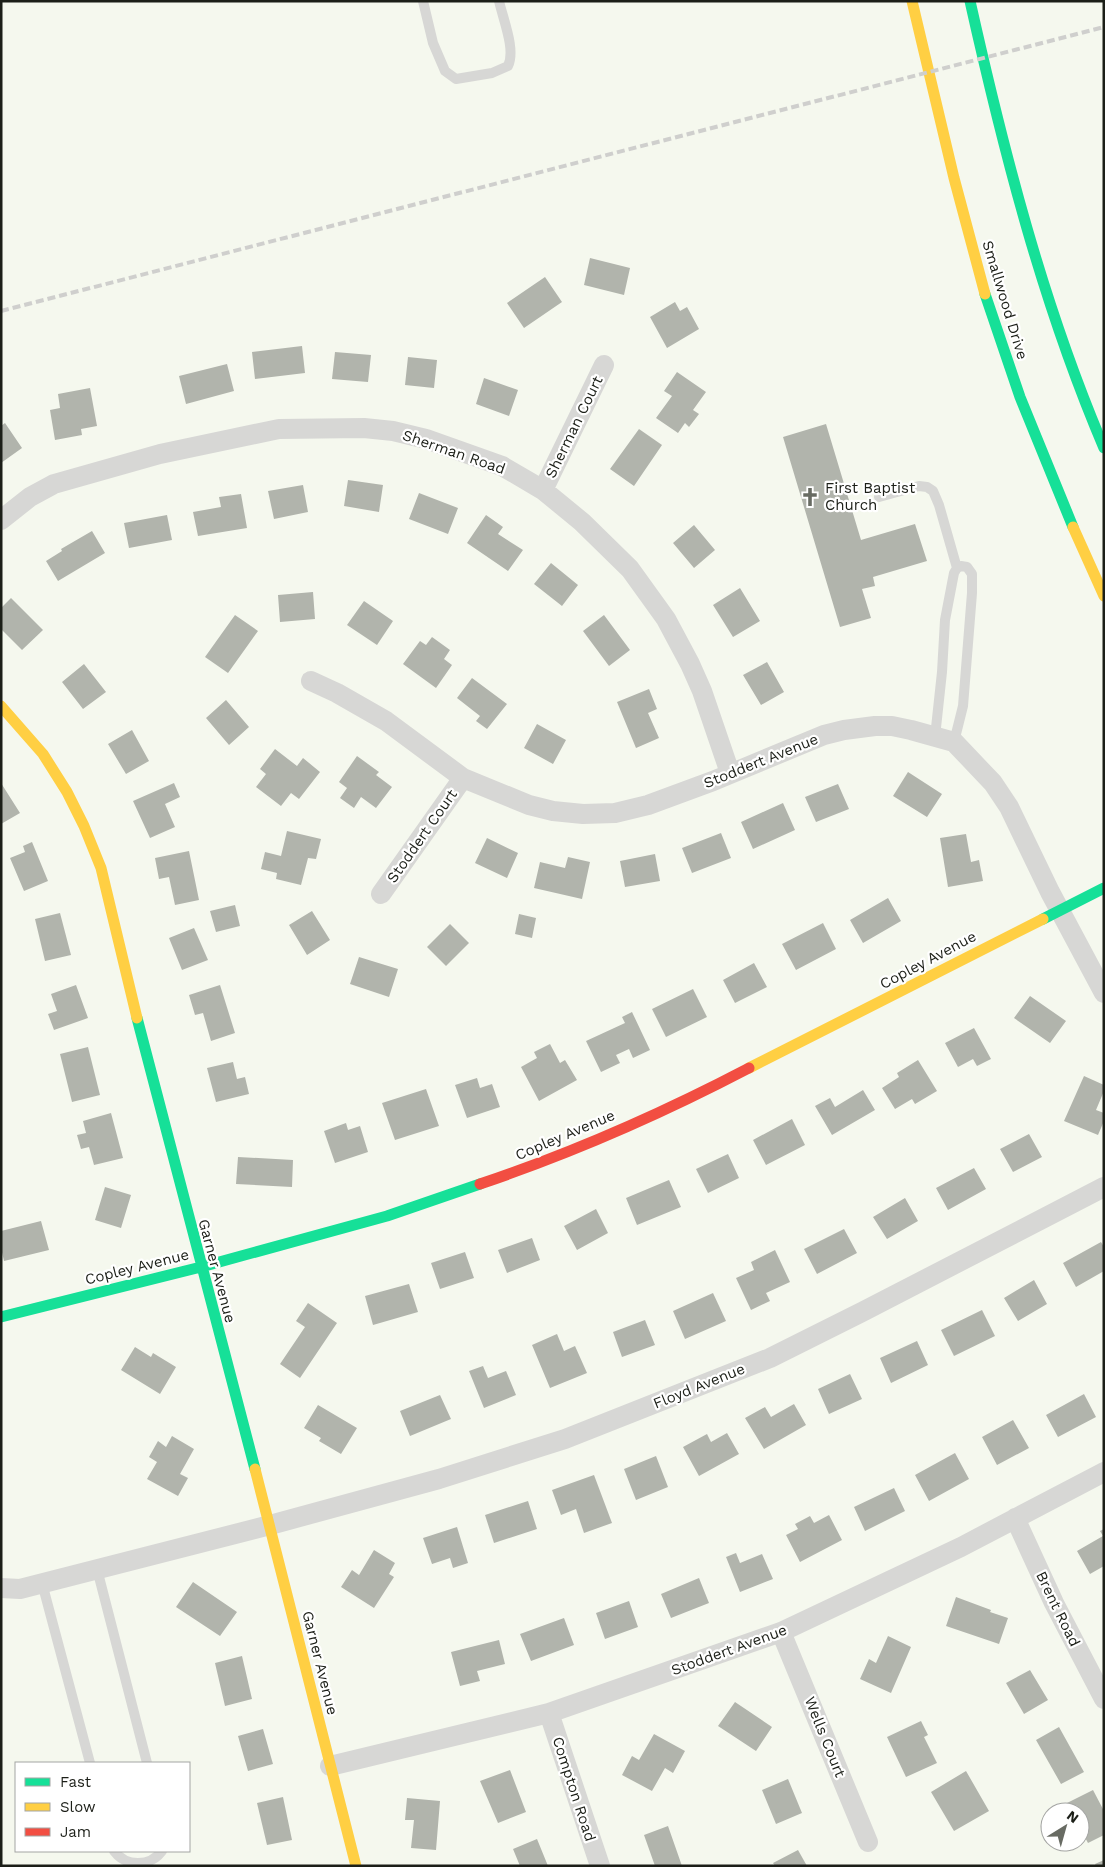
<svg xmlns="http://www.w3.org/2000/svg" width="1105" height="1867" viewBox="0 0 1105 1867" font-family="'Work Sans',sans-serif">
<style>
.building{fill:#b1b4ac}
.lines{fill:none;stroke-linecap:round;stroke-linejoin:round}
.lane{stroke:#d7d7d5;stroke-width:10}
.street{stroke:#d7d7d5;stroke-width:20}
.fast{stroke:#16e098;stroke-width:11}
.slow{stroke:#ffcf43;stroke-width:11}
.jam{stroke:#f24e42;stroke-width:11}
.rail{stroke:#cfcfcd;stroke-width:4;stroke-dasharray:8 4;stroke-linecap:butt}
.labels{text-anchor:middle;stroke-width:4.5;stroke-linejoin:round;paint-order:stroke}
.street-label{font-size:15px;fill:#1c1f18;stroke:#fff}
.poi-label{font-size:15px;fill:#1c1f18;stroke:#fff;text-anchor:start}
</style>
<rect width="100%" height="100%" fill="#f5f8ee"/>
<!-- building -->
<path class="building" d="M590 258 630 268 624 295 584 285Z
M545 277 562 302 524 328 507 303Z
M675 302 680 311 687 307 699 329 667 348 650 317Z
M302 346 305 373 255 379 252 352Z
M335 352 371 355 368 382 332 379Z
M408 357 437 360 434 388 405 385Z
M227 364 234 391 186 404 179 376Z
M677 372 706 392 693 410 699 414 689 427 685 423 678 433 656 418 672 396 664 391Z
M484 378 518 390 509 416 476 404Z
M90 388 97 426 81 429 82 435 55 440 50 410 60 408 58 394Z
M5 423 22 448 1 463V426Z
M826 424 861 540 915 524 927 561 873 577 875 586 862 589 871 618 840 627 783 437Z
M639 429 662 445 634 486 610 469Z
M348 480 383 485 379 512 344 506Z
M303 485 308 512 274 519 268 491Z
M419 493 458 508 448 534 409 519Z
M241 494 247 528 198 536 193 512 221 507 219 497Z
M167 515 172 540 129 548 124 523Z
M486 515 503 527 498 534 523 550 508 571 467 543Z
M694 525 715 550 694 568 673 543Z
M92 531 105 553 58 581 46 561 62 551 61 549Z
M551 563 578 585 562 606 534 584Z
M740 588 760 621 733 637 713 605Z
M313 592 315 619 280 622 278 595Z
M11 598 43 630 22 650 1 629V608Z
M364 601 393 621 377 645 347 625Z
M235 615 258 631 228 673 205 657Z
M604 615 630 650 609 666 583 631Z
M432 637 450 650 444 659 452 665 436 688 403 664 420 641 426 645Z
M767 662 784 692 761 705 743 675Z
M84 664 106 692 83 709 62 682Z
M472 678 507 704 487 729 476 721 480 716 457 698Z
M649 689 657 709 648 713 659 738 636 748 617 702Z
M226 700 249 727 229 745 206 718Z
M537 724 566 740 553 764 524 748Z
M132 730 149 761 126 774 108 744Z
M275 749 297 766 303 758 320 772 299 799 291 793 281 806 256 787 266 774 260 769Z
M357 756 379 772 376 775 392 787 376 808 361 797 354 808 340 798 347 788 339 782Z
M908 772 942 794 927 817 893 796Z
M1 783 20 813 1 824Z
M174 783 180 797 165 804 175 827 150 838 133 801Z
M838 784 849 809 816 822 805 797Z
M783 803 795 830 753 849 741 822Z
M287 831 321 839 316 859 308 858 301 885 276 879 277 873 261 869 265 852 281 856Z
M721 833 731 858 692 873 682 848Z
M966 834 971 862 979 860 983 881 948 887 940 838Z
M487 838 518 853 507 878 475 863Z
M32 842 48 881 24 891 10 858 25 852 23 846Z
M189 851 199 900 175 905 169 877 159 879 155 858Z
M655 854 660 881 625 887 620 861Z
M568 857 590 862 582 899 534 888 540 862 565 868Z
M888 898 901 921 863 943 850 920Z
M235 905 240 926 216 932 210 911Z
M312 911 330 940 307 955 289 925Z
M60 913 71 955 45 961 35 919Z
M519 914 536 918 532 938 515 934Z
M823 923 836 949 796 970 782 944Z
M450 924 469 943 446 966 427 947Z
M194 928 208 960 182 970 169 938Z
M359 957 398 969 389 997 350 984Z
M754 963 767 987 735 1003 723 980Z
M76 985 88 1018 54 1030 48 1014 57 1011 51 994Z
M220 985 235 1033 211 1041 203 1013 195 1015 189 995Z
M693 989 707 1017 666 1037 652 1009Z
M1030 996 1066 1021 1050 1043 1014 1018Z
M632 1012 650 1050 633 1058 629 1049 616 1055 620 1063 601 1072 586 1041 625 1023 622 1017Z
M974 1028 991 1059 977 1066 973 1059 958 1067 945 1043Z
M550 1044 560 1063 565 1060 577 1080 539 1101 521 1067 537 1058 534 1052Z
M88 1047 100 1095 72 1102 60 1054Z
M918 1060 937 1091 915 1104 912 1099 895 1109 882 1088 899 1077 897 1073Z
M233 1062 237 1079 245 1077 249 1094 216 1102 207 1068Z
M1084 1076 1104 1085V1091L1096 1110 1104 1113V1121L1098 1135 1064 1121Z
M477 1078 480 1088 492 1084 500 1107 467 1118 455 1085Z
M426 1089 439 1126 395 1140 382 1103Z
M863 1090 875 1110 832 1135 815 1106 830 1098 835 1107Z
M111 1113 123 1158 94 1165 89 1147 81 1149 77 1135 86 1133 83 1121Z
M792 1119 805 1145 766 1165 753 1140Z
M346 1123 348 1130 360 1126 368 1152 335 1163 324 1131Z
M1029 1134 1042 1157 1013 1172 1000 1149Z
M728 1154 739 1178 708 1193 696 1169Z
M238 1157 293 1160 292 1187 236 1184Z
M974 1168 986 1189 948 1210 936 1188Z
M669 1180 681 1207 637 1225 626 1198Z
M105 1187 131 1195 121 1228 95 1220Z
M905 1198 918 1221 887 1239 873 1217Z
M596 1209 608 1233 577 1250 564 1226Z
M41 1221 49 1250 4 1261 1 1248V1231Z
M844 1229 857 1253 817 1274 804 1249Z
M532 1238 540 1260 507 1273 498 1250Z
M1101 1242 1104 1247V1271L1076 1287 1063 1263Z
M775 1250 790 1282 766 1293 770 1301 751 1310 736 1278 754 1270 751 1262Z
M465 1252 474 1278 440 1289 431 1263Z
M1034 1280 1047 1304 1018 1321 1004 1298Z
M409 1284 418 1312 373 1325 365 1296Z
M713 1293 726 1321 685 1339 673 1311Z
M308 1303 337 1323 300 1378 280 1364 305 1327 296 1321Z
M982 1310 995 1336 954 1356 941 1330Z
M645 1320 655 1345 622 1357 613 1332Z
M557 1334 564 1351 575 1346 587 1373 550 1388 532 1345Z
M917 1341 928 1365 891 1383 880 1358Z
M135 1347 151 1357 153 1353 176 1367 160 1394 121 1370Z
M483 1366 488 1378 506 1371 516 1395 484 1408 469 1371Z
M850 1374 862 1399 829 1414 818 1389Z
M1084 1394 1096 1417 1058 1437 1046 1415Z
M440 1395 451 1419 410 1436 400 1411Z
M794 1404 806 1425 764 1449 745 1418 765 1407 771 1417Z
M318 1405 357 1428 341 1454 319 1441 321 1438 304 1428Z
M1013 1420 1029 1448 997 1465 982 1437Z
M727 1433 739 1454 699 1476 683 1447 707 1434 711 1442Z
M172 1436 194 1449 180 1474 188 1478 178 1496 147 1479 157 1462 149 1457 158 1441 166 1447Z
M955 1453 969 1479 929 1501 915 1475Z
M656 1456 668 1487 636 1500 624 1469Z
M594 1475 612 1523 584 1533 576 1509 561 1515 552 1490Z
M894 1488 905 1511 865 1531 854 1507Z
M528 1501 537 1529 494 1543 485 1515Z
M829 1515 842 1540 800 1562 786 1535 798 1529 795 1524 810 1516 814 1523Z
M457 1527 468 1563 453 1568 450 1558 432 1564 423 1538Z
M1104 1529V1566L1090 1574 1077 1551 1103 1536 1100 1531Z
M374 1550 395 1563 389 1574 394 1577 374 1608 341 1587 352 1570 359 1575Z
M736 1553 740 1563 762 1554 773 1579 740 1592 726 1557Z
M699 1578 709 1603 671 1618 661 1594Z
M193 1582 237 1612 220 1636 176 1607Z
M956 1597 991 1610 990 1612 1008 1618 999 1644 946 1626Z
M629 1601 638 1627 605 1639 596 1613Z
M564 1618 574 1645 531 1661 520 1634Z
M888 1636 911 1647 891 1693 860 1679 869 1659 876 1663Z
M499 1640 505 1664 477 1671 480 1681 460 1686 451 1652Z
M242 1656 252 1699 225 1706 215 1663Z
M1030 1670 1048 1700 1024 1714 1006 1683Z
M735 1702 772 1727 756 1751 718 1726Z
M921 1721 928 1735 924 1737 937 1763 906 1777 887 1737Z
M1059 1727 1084 1772 1061 1784 1036 1740Z
M263 1729 273 1764 248 1771 238 1736Z
M654 1734 685 1751 673 1773 665 1768 652 1791 622 1775 632 1756 639 1760Z
M510 1770 526 1812 498 1823 480 1781Z
M966 1771 989 1811 954 1831 931 1792Z
M788 1779 802 1813 776 1824 762 1790Z
M1093 1790 1104 1811V1835L1088 1843 1080 1828V1812H1072L1067 1803Z
M283 1797 292 1840 267 1845 257 1803Z
M407 1798 440 1801 436 1850 411 1848 414 1820H405Z
M668 1826 682 1866H655L644 1835Z
M537 1839 548 1866H520L513 1849Z
M798 1850 807 1866H775L773 1863Z
M1104 1860V1866H1096L1095 1864Z"/>
<g class="lines">
<!-- lane -->
<path class="lane" d="M423 1 433 43 445 71 456 79 492 73 508 66C516 50 503 19 499 1
M879 497 919 486 927 487 933 491 939 505 957 568
M935 737 942 672 945 620 954 573 957 568 961 566 967 567 972 574V593L963 706 954 742
M97 1569 147 1763
M42 1583 90 1763
M114 1851C126 1867 150 1867 162 1851"/>
<!-- street -->
<path class="street" d="M543 490 604 365
M1 520 30 497 54 484 160 454 279 429 364 428 393 431 426 439 502 466 543 490 582 522 630 569 666 619 690 664 702 691 730 773
M311 681 337 693 386 721 463 778 529 805 553 811 583 814 615 813 648 805 713 781 824 735 844 730 875 726H892L911 730 954 742 993 783 1009 807 1050 892 1104 993
M381 894 463 778
M1015 1518 1054 1603 1104 1699
M1 1588 20 1589 270 1525 439 1479 565 1439 770 1358 862 1312 1104 1187
M781 1632 868 1842
M549 1713 600 1866
M330 1766 549 1713 781 1632 961 1547 1104 1472"/>
<!-- fast -->
<path class="fast" d="M970 1C1004 153 1043 305 1104 448
M985 294 1020 397 1073 527
M1043 919 1104 888
M137 1018 255 1469
M1 1317 201 1267 387 1216 480 1184"/>
<!-- slow -->
<path class="slow" d="M912 1 954 178 985 294
M1073 527 1104 596
M1 706 43 754 67 792 84 826 101 868 137 1018
M749 1068 1043 919
M255 1469 356 1866"/>
<!-- jam -->
<path class="jam" d="M480 1184C572 1153 663 1113 749 1068"/>
<!-- rail -->
<path class="rail" d="M1 311 1104 27"/>
</g>
<!-- icons -->
<defs>
<g id="church-bare" transform="scale(1.5)"><path d="M-1.2-6h2.4v3.5h3.3v2.4h-3.3V6h-2.4V-.1h-3.3v-2.4h3.3Z" fill="#686b63" stroke="#fff" stroke-width="2.5" paint-order="stroke"/></g>
</defs>
<g fill-rule="evenodd">
<use href="#church-bare" x="810" y="497"/>
</g>
<g class="labels">
<!-- street labels -->
<g class="street-label">
<text transform="translate(1005 300) rotate(73)" y="5">Smallwood Drive</text>
<text transform="translate(574 427) rotate(-64)" y="5">Sherman Court</text>
<text transform="translate(454 452) rotate(19)" y="5">Sherman Road</text>
<text transform="translate(761 761) rotate(-22)" y="5">Stoddert Avenue</text>
<text transform="translate(422 836) rotate(-55)" y="5">Stoddert Court</text>
<text transform="translate(928 960) rotate(-28)" y="5">Copley Avenue</text>
<text transform="translate(565 1135) rotate(-23)" y="5">Copley Avenue</text>
<text transform="translate(137 1267) rotate(-14)" y="5">Copley Avenue</text>
<text transform="translate(217 1271) rotate(75)" y="5">Garner Avenue</text>
<text transform="translate(699 1386) rotate(-22)" y="5">Floyd Avenue</text>
<text transform="translate(1058 1609) rotate(64)" y="5">Brent Road</text>
<text transform="translate(729 1650) rotate(-20)" y="5">Stoddert Avenue</text>
<text transform="translate(320 1663) rotate(76)" y="5">Garner Avenue</text>
<text transform="translate(825 1737) rotate(68)" y="5">Wells Court</text>
<text transform="translate(574 1789) rotate(72)" y="5">Compton Road</text>
</g>
<!-- poi labels -->
<g class="poi-label">
<text x="825" y="493">First Baptist<tspan x="825" dy="17">Church</tspan></text>
</g>
</g>
<!-- border -->
<rect width="1105" height="1867" fill="none" stroke="#1c1f18" stroke-width="5"/>
<!-- legend -->
<rect x="15" y="1762" width="175" height="90" fill="#ffffff" stroke="#a4a5a3"/>
<rect x="25" y="1778" width="25" height="8" fill="#16e098" stroke="#a4a5a3"/>
<text x="60" y="1787" font-size="15" fill="#1c1f18">Fast</text>
<rect x="25" y="1803" width="25" height="8" fill="#ffcf43" stroke="#a4a5a3"/>
<text x="60" y="1812" font-size="15" fill="#1c1f18">Slow</text>
<rect x="25" y="1828" width="25" height="8" fill="#f24e42" stroke="#a4a5a3"/>
<text x="60" y="1837" font-size="15" fill="#1c1f18">Jam</text>
<!-- north arrow -->
<g transform="translate(1065 1827) rotate(37)"><circle r="24" fill="#ffffff" stroke="#a4a5a3"/>
<path d="M0-4L9 19L0 12L-9 19Z" fill="#686b63"/>
<text y="-8" font-size="14" font-weight="bold" text-anchor="middle" fill="#1c1f18">N</text>
</g>
</svg>
